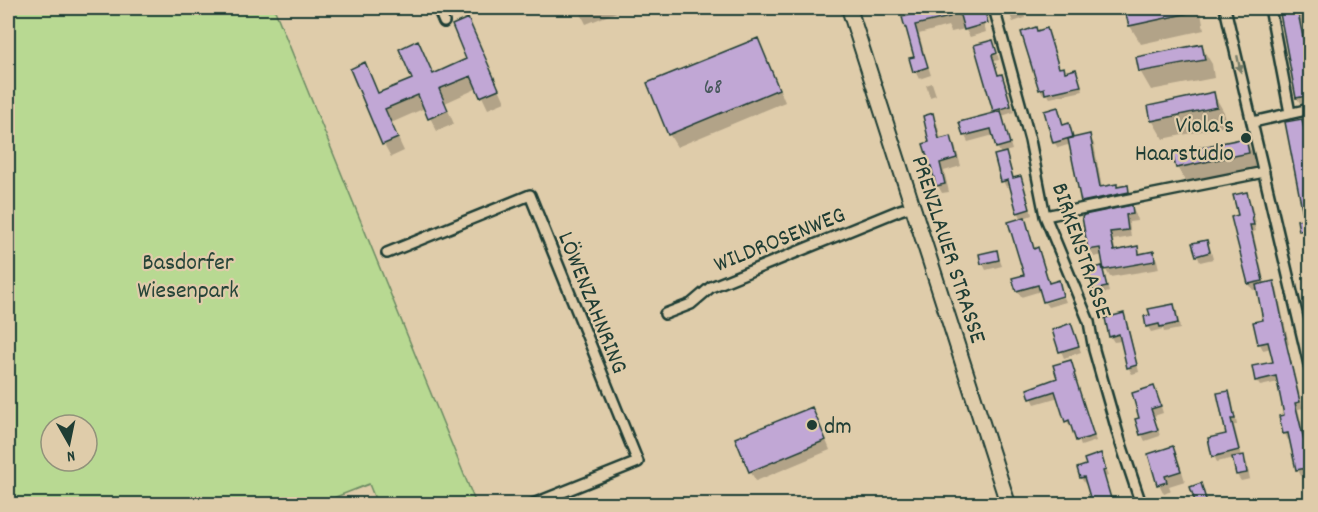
<svg xmlns="http://www.w3.org/2000/svg" width="1318" height="512" viewBox="0 0 1318 512" font-family="Dekko,sans-serif">
<style>
.green{fill:#b8d992;stroke:#6c8b63;stroke-width:1.5;fill-rule:evenodd}
.shadow{fill:#0003}
.building{fill:#c1a7d5;stroke:#1f3d34;stroke-width:1.5}
.lines{fill:none;stroke-linecap:round;stroke-linejoin:round}
.minor-casing{stroke:#1f3d34;stroke-width:14}
.secondary-casing{stroke:#1f3d34;stroke-width:18}
.minor{stroke:#dfccaa;stroke-width:9}
.secondary{stroke:#dfccaa;stroke-width:14}
.oneway{fill:#757d69}
.poi-dot{fill:#1f3d34;stroke:#dfccaa;stroke-width:2}
.labels{text-anchor:middle;stroke-width:4.5;stroke-linejoin:round;paint-order:stroke}
.number-label{font-size:21px;fill:#48585c}
.poi-label{font-size:24px;fill:#1f3d34;stroke:#dfccaa;text-anchor:end}
.street-label{font-size:24px;fill:#1f3d34;stroke:#dfccaa}
.park-label{font-size:24px;fill:#274539;stroke:#dfccaa}
</style>
<rect width="100%" height="100%" fill="#dfccaa"/>
<filter id="ink" filterUnits="userSpaceOnUse"><feTurbulence type="fractalNoise" baseFrequency=".0167" numOctaves="2"/><feDisplacementMap in="SourceGraphic" scale="12" xChannelSelector="R" yChannelSelector="G"/><feConvolveMatrix kernelMatrix="1 2 1 2 8 2 1 2 1" color-interpolation-filters="sRGB"/></filter>
<g filter="url(#ink)">
<!-- green -->
<path class="green" d="M8 8H274L476 504H426L425 501 416 504H377L369 484 318 504H8ZM51 425H87V461H51Z"/>
<!-- shadow -->
<path class="shadow" d="M391 8H404L394 12Z
M578 8H627L586 24Z
M945 8H979L986 32 970 37 965 29 951 32 948 26 919 34 926 60 931 75 919 79 915 71V58L904 18Z
M1007 8H1048L1024 15 1025 18 1013 22Z
M1134 8H1197L1201 13 1204 30 1141 44 1130 26 1126 9Z
M1280 8H1302L1304 20 1310 19V112L1306 113 1297 98Z
M467 20 475 33 505 102 488 109 478 88 445 103 454 124 437 131 425 108 391 123 404 151 391 157 384 144 364 64 379 95 414 80 417 42 433 75 468 60Z
M1047 30 1050 35 1060 70 1066 74 1075 71 1078 76 1083 91 1050 98 1047 93 1043 94 1040 89 1037 33Z
M758 40 765 53 785 102 677 147 669 134Z
M992 41 996 48 999 60 994 61 999 77 1002 76 1005 82 1014 112 1002 116 1012 150 1004 152 1009 160 1014 180 1020 178 1024 184 1032 215 1024 218 1028 225 1035 250 1038 249 1041 255 1050 284 1058 282 1063 294 1044 300 1041 291 1021 297 1017 291 1026 276 1022 219 1018 212 1011 186 1006 187 1003 181 1001 154 997 147 994 135 968 142 965 136 961 123 996 114 976 46Z
M1201 46 1212 64 1214 78 1151 90 1140 71Z
M932 83 936 95 930 97 926 85Z
M1213 93 1224 112 1226 126 1163 139 1152 120Z
M1057 109 1064 126 1069 125 1075 139 1089 136 1094 144 1102 188 1118 189 1127 187 1132 195 1087 209 1083 201 1071 144 1058 148 1054 142Z
M932 115 937 123 941 140 950 138 955 145 961 166 944 171 949 192 942 193 938 186 931 143Z
M1301 120 1306 128 1310 154V250L1307 243 1306 238H1305L1300 230 1306 220Z
M1245 140 1255 158 1258 172 1188 186 1177 167Z
M1246 193 1250 200 1256 223H1254L1256 231 1253 232 1265 284 1273 283 1277 289 1289 344 1287 345 1303 408 1298 409 1306 441H1307L1310 446V474L1301 476 1298 470 1291 439 1288 440 1285 434 1281 417 1286 416 1279 382 1260 386 1256 380 1275 363 1271 348 1263 350 1260 344 1265 321 1258 289 1253 290 1249 284 1239 216Z
M1131 207 1136 215 1137 221 1129 222 1131 237 1113 240 1116 252 1137 248 1141 255 1153 253 1157 260 1159 269 1110 277 1106 270 1103 255 1094 257 1090 249Z
M1206 241 1210 248 1213 259 1200 262 1197 255Z
M996 251 999 258 1002 266 986 270 983 264 980 255Z
M1101 268 1104 273 1109 292 1097 295 1095 290 1089 271Z
M1064 297 1066 302 1048 307 1045 303Z
M1174 305 1177 311 1180 329 1164 332 1163 329 1151 332 1148 327 1145 317Z
M1124 315 1127 321 1139 372 1132 374 1128 367 1122 341 1114 342 1110 336Z
M1071 325 1074 331 1081 352 1064 358 1061 351Z
M1070 362 1073 367 1077 379 1076 380 1096 441 1081 446 1073 426 1070 427 1067 421 1059 397 1035 404 1028 390 1059 379Z
M1153 388 1157 394 1163 413 1154 416 1160 436 1145 441 1142 435 1137 420 1141 419Z
M1228 393 1232 399 1237 425H1234L1242 457H1243L1247 463 1250 479 1241 481 1237 475 1234 458 1217 462 1214 456 1227 435Z
M812 409 817 418 830 450 756 481 750 471Z
M1172 448 1178 458 1185 481 1169 486 1171 491 1164 494 1159 484Z
M1100 455 1108 476 1105 477 1113 504H1094L1088 483 1085 484 1081 478 1088 466Z
M1200 485 1204 491 1208 504H1197L1192 488Z
M1298 498 1302 504H1285V503Z"/>
<!-- building -->
<path class="building" d="M939 8H947L950 17 915 25 923 54H924L928 67 913 72 909 58 914 57 906 28H905L902 17Z
M968 8H984L988 23 964 30 959 12 969 10Z
M1124 8H1193L1194 12 1129 26Z
M1279 8H1297L1311 77V95L1296 98Z
M468 18 499 89 480 97 471 76 439 89 448 110 428 119 418 95 385 109 398 138 382 145 350 69 365 62 378 93 412 79 399 49 418 40 433 74 466 59 452 25Z
M1036 27 1037 31 1047 28 1059 68 1064 67 1065 72 1076 69 1081 86 1045 94 1044 88 1039 90 1021 32Z
M758 38 779 89 668 135 647 83Z
M993 40 997 53 992 55 998 75 1002 74 1011 106 993 111 974 45Z
M1202 44 1205 60 1139 72 1136 57Z
M1214 92 1217 107 1151 121 1148 106Z
M1058 107 1063 125 1069 123 1073 137 1053 143 1044 111Z
M1001 111 1010 144 996 148 991 129 963 136 959 122Z
M933 113 939 139 951 136 957 158 940 163 945 184 936 186 931 166H930L923 144 929 142 923 116Z
M1302 119 1311 164V228L1299 231 1297 220 1304 219 1285 122Z
M1090 134 1100 187 1117 184V187L1128 185 1129 192 1081 202 1068 139Z
M1246 138 1249 153 1176 168 1172 153Z
M1006 152 1013 178 1021 176 1030 209 1017 213 1008 180 1001 182 994 155Z
M1247 192 1253 217H1252L1254 225H1250L1263 281 1248 284 1231 217 1238 215 1233 195Z
M1132 205 1133 214 1126 215 1128 230 1110 232 1114 251 1138 246 1139 254 1154 251 1155 261 1104 270 1100 248 1088 250 1082 217 1084 215Z
M1025 217 1034 249 1038 247 1049 283 1059 280 1063 296 1043 302 1038 285 1016 291 1012 278 1024 275 1008 222Z
M1207 240 1210 252 1196 256 1192 243Z
M997 250 999 260 981 264 979 254Z
M1102 266 1107 287 1093 290 1088 270Z
M1274 281 1286 338H1285L1300 402 1295 403 1304 440 1308 439 1311 450V467L1296 470 1288 433 1283 434 1279 416 1284 415 1276 376 1255 381 1252 366 1273 362 1268 342 1258 344 1253 322 1263 320 1256 285Z
M1174 304 1178 323 1160 327 1159 324 1146 327 1144 316 1150 315 1148 309Z
M1124 313 1137 365 1127 368 1119 334 1109 337 1105 318Z
M1071 323 1079 346 1059 352 1052 330Z
M1071 360 1075 373 1074 374 1094 436 1076 441 1069 420 1065 422 1055 391 1030 399 1027 389 1057 378 1053 365Z
M1154 386 1161 406 1151 409 1158 430 1140 435 1135 419 1139 418 1132 393Z
M1229 391 1235 419H1231L1239 450 1212 457 1208 438 1226 434 1217 393Z
M812 407 826 440 749 472 735 438Z
M1173 446 1181 471 1165 476 1167 482 1157 485 1148 454Z
M1101 453 1106 470 1103 471 1112 502 1104 504H1092L1084 477 1080 478 1077 468 1086 465 1084 459Z
M1244 455 1247 473 1236 475 1232 457Z
M1201 483 1207 503 1196 504 1190 487Z"/>
<g class="lines">
<!-- minor casing -->
<g class="minor-casing">
<path id="minor" d="M438 8 444 22
M994 8 1030 140 1045 216 1089 322 1094 350 1120 441 1141 504
M1225 8 1310 369
M1270 8 1290 113
M1253 122 1310 109
M1045 216 1264 172
M387 253 530 195 638 462 533 504
M665 314 691 304 711 287 900 210 913 206"/>
</g>
<!-- secondary casing -->
<g class="secondary-casing">
<path id="secondary" d="M849 8 1008 504"/>
</g>
<!-- minor -->
<use href="#minor" class="minor"/>
<!-- secondary -->
<use href="#secondary" class="secondary"/>
</g>
<!-- one-way arrows -->
<defs><path id="oneway-solid" d="M-6-.8H1V-3.2L6.5 0L1 3.2V.8H-6Z" transform="scale(1.5)"/></defs>
<use class="oneway" href="#oneway-solid" transform="translate(1239 64) rotate(78)"/>
</g>
<!-- markers -->
<g class="poi-dot">
<circle cx="1246" cy="138" r="6"/>
<circle cx="812" cy="425" r="6"/>
</g>
<g class="labels">
<!-- number labels -->
<g class="number-label">
<text x="713" y="93">68</text>
</g>
<!-- poi labels -->
<g class="poi-label">
<text x="1234" y="132">Viola's<tspan x="1234" dy="28">Haarstudio</tspan></text>
<text x="824" y="433" text-anchor="start">dm</text>
</g>
<!-- street labels -->
<g class="street-label">
<text transform="translate(779 238) rotate(-22)" y="8">WILDROSENWEG</text>
<text transform="translate(950 249) rotate(72)" y="8">PRENZLAUER STRASSE</text>
<text transform="translate(1083 250) rotate(71)" y="8">BIRKENSTRASSE</text>
<text transform="translate(594 302) rotate(68)" y="8">LÖWENZAHNRING</text>
</g>
<!-- park labels -->
<g class="park-label">
<text x="188" y="269">Basdorfer<tspan x="188" dy="28">Wiesenpark</tspan></text>
</g>
</g>
<!-- margin -->
<rect width="1318" height="512" fill="none" stroke="#dfccaa" stroke-width="30"/>
<rect x="15" y="15" width="1288" height="482" fill="none" stroke="#1f3d34" stroke-width="2" filter="url(#ink)"/>
<!-- north arrow -->
<g transform="translate(69 443) rotate(171)"><circle r="28" fill="#dfccaa" stroke="#92937b" stroke-width="1.5"/>
<path d="M0-4.5L10 22L0 15L-10 22Z" fill="#1f3d34"/>
<text y="-9" font-size="16" font-weight="bold" text-anchor="middle" fill="#1f3d34">N</text>
</g>
</svg>
